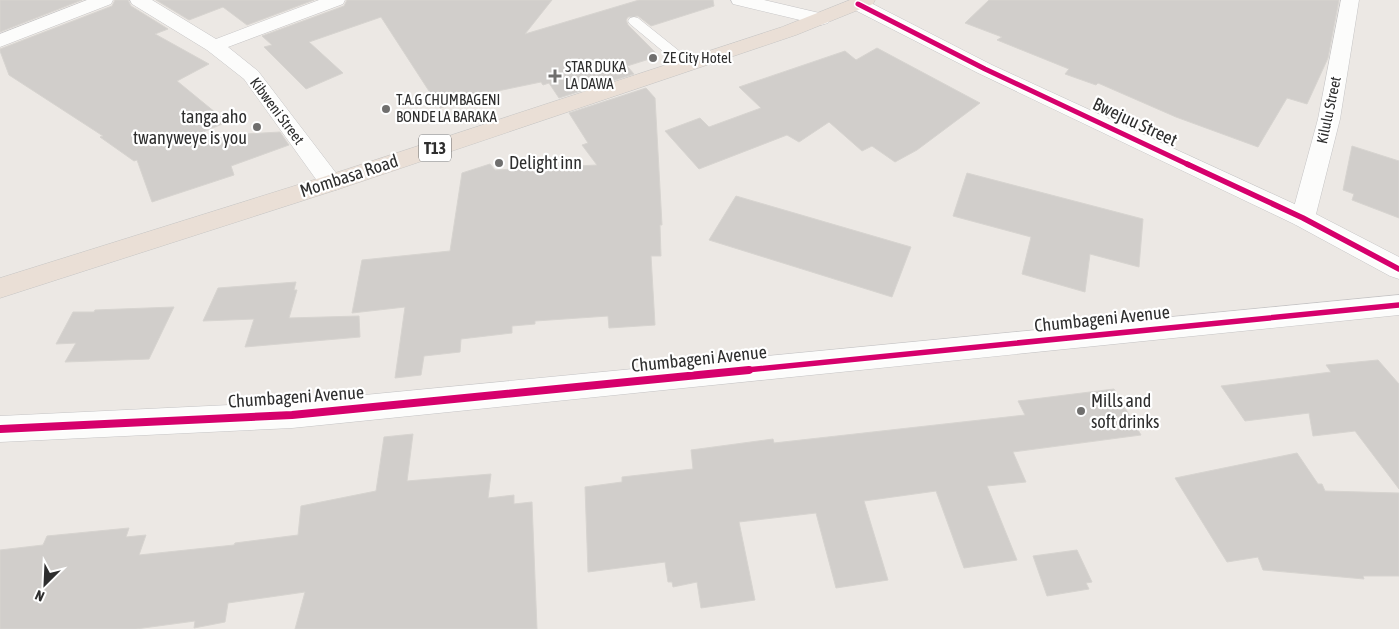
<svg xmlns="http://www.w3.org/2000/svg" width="1399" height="629" viewBox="0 0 1399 629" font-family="'Asap Condensed',sans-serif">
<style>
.building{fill:#d1cecb;stroke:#d7d4d0}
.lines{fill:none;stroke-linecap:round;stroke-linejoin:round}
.lane-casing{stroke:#c5c4c5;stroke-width:1}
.street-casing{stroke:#c5c4c5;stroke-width:1}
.secondary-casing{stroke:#c5c4c5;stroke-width:1}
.highway-casing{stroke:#c6c5c4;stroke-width:1}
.lane{fill:#fcfcfb;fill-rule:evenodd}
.street{fill:#fcfcfb;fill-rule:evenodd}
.secondary{fill:#fcfcfb;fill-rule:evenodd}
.highway{fill:#eadfd6;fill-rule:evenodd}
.cycleway-far2-casing{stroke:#fff;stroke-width:8}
.cycleway-far1-casing{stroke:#fff;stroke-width:9}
.cycleway-casing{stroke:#fff;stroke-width:11}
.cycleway-far2{stroke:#d6006c;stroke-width:5}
.cycleway-far1{stroke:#d6006c;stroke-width:5.5}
.cycleway{stroke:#d6006c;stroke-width:8}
.poi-dot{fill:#706f6e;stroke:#fff;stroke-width:2}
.labels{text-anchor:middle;stroke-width:4.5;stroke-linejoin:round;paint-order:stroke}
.far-poi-label{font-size:15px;fill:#2e2e2e;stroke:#fff;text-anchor:start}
.far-street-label{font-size:15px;fill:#2e2e2e;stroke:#fff}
.shield{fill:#fff;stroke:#6d6d6d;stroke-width:1}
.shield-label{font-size:16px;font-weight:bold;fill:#2e2e2e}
.poi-label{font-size:18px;fill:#2e2e2e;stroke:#fff;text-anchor:start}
.street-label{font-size:18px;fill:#2e2e2e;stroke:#fff}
</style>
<rect width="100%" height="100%" fill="#ece8e4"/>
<!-- building -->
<path class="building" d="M0 0H82L0 32Z
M115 0H128L131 6 168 29 155 34 209 64 177 81 227 122 191 137 280 132 289 145 231 166 234 175 152 202 137 160 134 161 100 137 103 136 9 75 0 51V49L112 6Z
M156 0H314L247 25 223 7 189 20Z
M347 0H552L525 34 639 0H713L714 6 651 26 638 16 628 17 626 20 628 25 659 56 627 66 634 74 559 98 549 83 543 85 541 82 483 94 440 108 381 17 309 42 343 73 306 89 264 47 272 45 262 36 344 6Z
M989 0H1339L1328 58 1307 104 1287 98 1258 147 1176 117 1098 83 1096 85 1065 74 1069 69 997 40 1002 37 965 23Z
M877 48 980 103 917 150 895 162 872 146 862 151 829 122 799 142 787 135 699 169 665 131 700 118 709 127 761 108 739 87 845 51 856 60Z
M646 88 655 98 662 225H660L661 256H651L655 325 609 328 608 316 535 321V324L512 326V333L461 339 460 352 424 356 421 375 395 378 405 307 352 313 362 260 450 251 462 173 490 164 495 170 597 165 582 145 588 143 569 113Z
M1352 146 1399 161V218L1352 200 1354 194 1343 190Z
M967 173 1143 219 1139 267 1090 254 1085 292 1022 274 1031 237 953 216Z
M736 196 911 247 892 297 709 240Z
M296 282 294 290H297L289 318 359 316 360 337 245 347 254 319 203 321 218 288Z
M174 307 149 359 65 362 76 343 56 344 73 312H94L95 310Z
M1378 360 1399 384V489L1355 431 1313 436 1309 413 1245 421 1221 386 1331 372 1326 365Z
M1114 389 1141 435 1013 452 1026 482 987 486 1017 560 964 568 936 491 864 501 888 580 836 588 816 513 739 522 755 600 701 608 697 582 673 587 672 582H668L665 562 588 572 585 487 622 482V477L693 469 691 450 773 439 774 443 1025 415 1018 401Z
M413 434 407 481 491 474 488 498 514 495V504L532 502 537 629H295L305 592 228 603 225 622 194 628 195 621 136 629H0V550L43 545 47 536 129 528 126 537 146 535 139 555 234 545 235 543 298 535 301 506 376 491 384 437Z
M1297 453 1318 484H1322L1325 491 1399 493V576H1363L1364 579 1263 570 1258 557 1227 562 1175 478Z
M1077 550 1092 582 1086 583 1089 589 1047 596 1033 556Z"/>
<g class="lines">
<!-- lane casing -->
<g class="lane-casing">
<path id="lane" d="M634 17 638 18 693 62 694 65 693 68H683L630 24 628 21 630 18Z"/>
</g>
<!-- street casing -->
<g class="street-casing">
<path id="street" d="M87 0H113L111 4 0 47V34Z
M130 0H152L216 39 319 0H345L343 4 228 47 258 71 339 177 343 183 339 189 331 191 323 189 244 79 207 50 132 4Z
M731 0H764L828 15 831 19 828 23 821 25 733 4Z
M1341 0H1359L1340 119 1315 218 1312 224 1303 227 1294 224 1291 218 1318 119Z"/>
</g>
<!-- secondary casing -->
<g class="secondary-casing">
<path id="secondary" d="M851 0H865L992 65 1312 212 1399 257V279L1390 276 1294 224 978 73 851 8 849 4Z
M1399 295V315L292 428 0 442V416L292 402Z"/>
</g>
<!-- highway casing -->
<g class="highway-casing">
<path id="highway" d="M850 0H875L873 4 796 35 339 189 0 298V278L323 177 782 27Z"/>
</g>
<!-- lane -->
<use href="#lane" class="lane"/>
<!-- street -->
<use href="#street" class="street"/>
<!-- secondary -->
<use href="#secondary" class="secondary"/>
<!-- highway -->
<use href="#highway" class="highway"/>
<!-- cycleway-far2 casing -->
<g class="cycleway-far2-casing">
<path id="cycleway-far2" d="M858 4 985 69 1189 165"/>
</g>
<!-- cycleway-far1 casing -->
<g class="cycleway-far1-casing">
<path id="cycleway-far1" d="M1187 164 1303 218 1399 269
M736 371 1399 305"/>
</g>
<!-- cycleway casing -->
<g class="cycleway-casing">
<path id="cycleway" d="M0 429 292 415 749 370"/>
</g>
<!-- cycleway-far2 -->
<use href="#cycleway-far2" class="cycleway-far2"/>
<!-- cycleway-far1 -->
<use href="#cycleway-far1" class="cycleway-far1"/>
<!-- cycleway -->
<use href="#cycleway" class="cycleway"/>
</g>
<!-- markers -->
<g class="poi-dot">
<circle cx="653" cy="58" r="5"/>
<path d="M552.5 68.5h5v5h5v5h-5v5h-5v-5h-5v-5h5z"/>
<circle cx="386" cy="109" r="5"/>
<circle cx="257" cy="127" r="5"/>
<circle cx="499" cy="163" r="5"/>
<circle cx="1081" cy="411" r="5"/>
</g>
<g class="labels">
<!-- far-poi labels -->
<g class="far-poi-label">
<text x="663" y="63">ZE City Hotel</text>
<text x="565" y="72">STAR DUKA<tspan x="565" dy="17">LA DAWA</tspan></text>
<text x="396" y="105">T.A.G CHUMBAGENI<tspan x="396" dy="17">BONDE LA BARAKA</tspan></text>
</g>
<!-- far-street labels -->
<g class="far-street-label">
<text transform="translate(1329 110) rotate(-78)" y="5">Kilulu Street</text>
<text transform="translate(277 111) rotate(53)" y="5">Kibweni Street</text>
</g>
<!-- shield labels -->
<rect class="shield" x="419" y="134.5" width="32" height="27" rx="4"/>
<g class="shield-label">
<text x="435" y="154">T13</text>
</g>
<!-- poi labels -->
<g class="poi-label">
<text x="247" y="123" text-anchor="end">tanga aho<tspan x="247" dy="21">twanyweye is you</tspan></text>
<text x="509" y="169">Delight inn</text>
<text x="1091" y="407">Mills and<tspan x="1091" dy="21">soft drinks</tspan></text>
</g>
<!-- street labels -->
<g class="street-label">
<text transform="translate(1135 122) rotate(25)" y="6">Bwejuu Street</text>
<text transform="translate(349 176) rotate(-18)" y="6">Mombasa Road</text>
<text transform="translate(1102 319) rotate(-6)" y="6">Chumbageni Avenue</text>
<text transform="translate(699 359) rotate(-6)" y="6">Chumbageni Avenue</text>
<text transform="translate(296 397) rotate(-4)" y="6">Chumbageni Avenue</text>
</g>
</g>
<!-- north arrow -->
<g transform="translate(45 584) rotate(204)" stroke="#ffffff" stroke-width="4" paint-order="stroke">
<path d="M0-4L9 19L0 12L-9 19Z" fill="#2e2e2e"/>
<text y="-8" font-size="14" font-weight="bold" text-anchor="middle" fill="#2e2e2e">N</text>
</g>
</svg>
